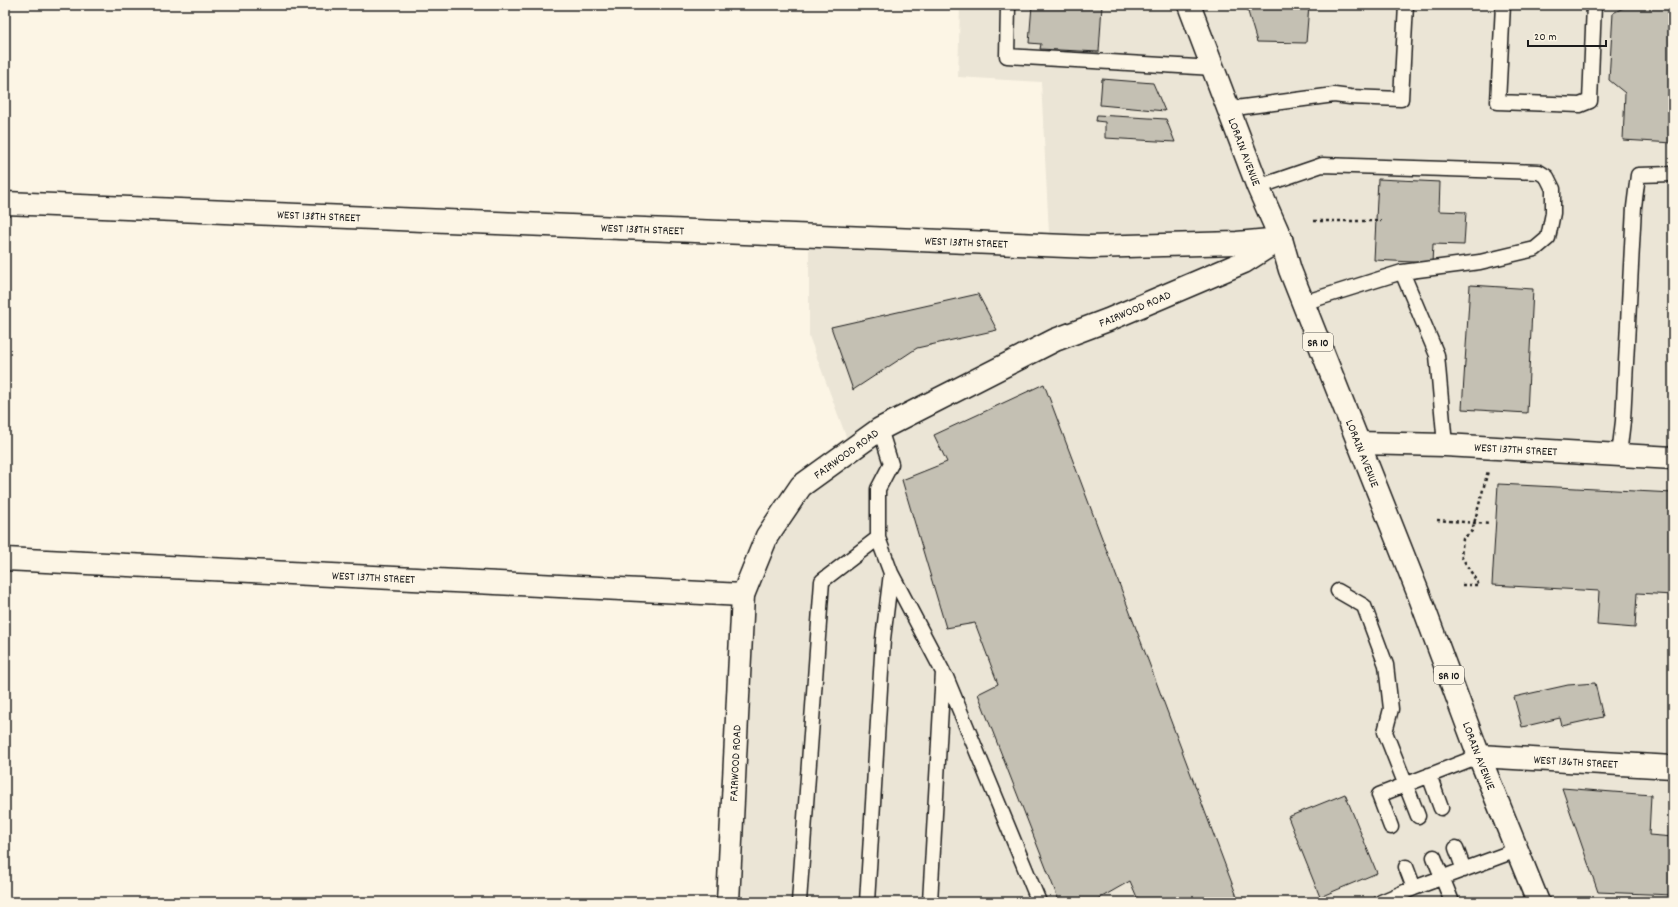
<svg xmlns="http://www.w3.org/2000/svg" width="1678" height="907" viewBox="0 0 1678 907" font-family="Dekko,sans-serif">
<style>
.built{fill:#ebe5d6}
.building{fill:#c4c0b3;stroke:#1c1c1c}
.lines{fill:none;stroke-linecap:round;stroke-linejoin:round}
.lane-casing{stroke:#1c1c1c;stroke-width:17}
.street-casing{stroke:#1c1c1c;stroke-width:25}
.primary-casing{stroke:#1c1c1c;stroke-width:25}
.path{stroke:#1c1c1c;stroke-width:2.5;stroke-dasharray:3 3;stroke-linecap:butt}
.lane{stroke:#fcf5e5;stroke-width:14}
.street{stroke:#fcf5e5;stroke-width:22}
.primary{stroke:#fcf5e5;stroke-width:22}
.labels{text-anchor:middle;stroke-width:3;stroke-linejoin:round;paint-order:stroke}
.shield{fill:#fcf5e5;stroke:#5f5d58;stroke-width:1}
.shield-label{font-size:11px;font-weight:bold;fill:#1c1c1c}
.street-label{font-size:12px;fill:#1c1c1c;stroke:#fcf5e5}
</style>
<rect width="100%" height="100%" fill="#fcf5e5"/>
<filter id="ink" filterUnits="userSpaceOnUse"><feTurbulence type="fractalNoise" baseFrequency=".025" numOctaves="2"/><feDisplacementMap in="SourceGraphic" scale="8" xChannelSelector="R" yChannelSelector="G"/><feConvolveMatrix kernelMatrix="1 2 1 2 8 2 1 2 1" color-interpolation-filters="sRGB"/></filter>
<g filter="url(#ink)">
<!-- built -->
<path class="built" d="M960 5H1673V902H738L754 598 775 541 807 493 855 461 809 336V245L1050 252 1041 82 958 77Z"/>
<!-- building -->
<path class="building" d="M1032 5H1102L1099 52 1040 49 1041 44 1029 43Z
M1246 5H1309L1306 43 1257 42Z
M1629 5H1673V143L1623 140 1625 93 1609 80 1613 13Z
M1102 79 1153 83 1165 111 1100 105Z
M1097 115 1166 119 1175 142 1105 138V122L1096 121Z
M1378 179 1440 182 1439 211 1466 212 1464 245 1433 244 1432 263 1374 260Z
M1470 285 1533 289 1527 413 1462 409Z
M978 294 997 330 917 348 853 390 831 327Z
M1044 384 1239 902H1139L1130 881 1093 902 1059 901 978 694 998 684 975 623 946 628 902 480 947 462 934 435Z
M1498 484 1673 493V595L1637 593 1635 628 1597 625 1599 591 1492 585Z
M1595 683 1603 717 1562 726 1560 718 1522 727 1514 697 1568 685Z
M1562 788 1651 795 1649 835 1673 837V895L1598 892Z
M1345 794 1377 873 1320 897 1288 817Z"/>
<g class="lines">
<!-- lane casing -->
<g class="lane-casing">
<path id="lane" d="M1008 5 1007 56 1214 68
M1503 5 1498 102 1580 105 1590 101 1594 5
M1228 109 1334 95 1350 97 1401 99 1406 5
M1258 187 1322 165 1539 172 1547 177 1553 189V213L1548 238 1535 249 1480 262 1402 272 1303 303
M1402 272 1437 355 1445 445
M880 429 891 464 878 489V538L891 573 943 672 930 902
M1619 455 1623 421 1634 207 1638 175 1673 174
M1338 591 1364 606 1386 665 1391 709 1385 732 1418 816
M946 677 1039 902
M1429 775 1441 808
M1391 827 1379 795 1479 756
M1456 848 1464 870
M1434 857 1452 902
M1406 867 1414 888 1517 850
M799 902 822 581 878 538
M867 902 883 639 891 573
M1381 902 1414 888"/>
</g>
<!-- street casing -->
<g class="street-casing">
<g id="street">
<path id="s1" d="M5 203 1090 247 1237 243 1281 239"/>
<path id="s2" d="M1358 443 1445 445 1673 458"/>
<path id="s3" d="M5 559 743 595"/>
<path id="s4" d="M1479 756 1673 767"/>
<path id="s5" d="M728 902 743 595 767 536 801 486 880 429 1055 340 1108 320 1244 262 1277 241"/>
</g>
</g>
<!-- primary casing -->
<g class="primary-casing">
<g id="primary">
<path id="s6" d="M1189 5 1258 187 1281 239 1290 270 1419 595 1479 756 1538 902"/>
</g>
</g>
<!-- path -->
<path class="path" d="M1314 221H1381
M1437 520 1490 524
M1462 585H1479L1461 556 1463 539 1472 531 1488 471"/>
<!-- lane -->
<use href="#lane" class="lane"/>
<!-- street -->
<use href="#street" class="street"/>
<!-- primary -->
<use href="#primary" class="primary"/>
</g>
</g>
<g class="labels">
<!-- shield labels -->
<g class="shield">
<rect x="1303" y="333" width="30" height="18" rx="3"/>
<rect x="1434" y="666" width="30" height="18" rx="3"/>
</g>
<g class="shield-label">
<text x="1318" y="346">SR 10</text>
<text x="1449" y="679">SR 10</text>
</g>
<!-- street labels -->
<g class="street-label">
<text dy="4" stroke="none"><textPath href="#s6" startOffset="157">LORAIN AVENUE</textPath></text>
<text dy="4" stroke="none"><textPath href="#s1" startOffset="314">WEST 138TH STREET</textPath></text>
<text dy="4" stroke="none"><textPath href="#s1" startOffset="638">WEST 138TH STREET</textPath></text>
<text dy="4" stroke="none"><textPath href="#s1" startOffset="962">WEST 138TH STREET</textPath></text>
<text dy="4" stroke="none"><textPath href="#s5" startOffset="811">FAIRWOOD ROAD</textPath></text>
<text dy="4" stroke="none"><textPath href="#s2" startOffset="158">WEST 137TH STREET</textPath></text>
<text dy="4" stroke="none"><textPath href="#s5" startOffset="487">FAIRWOOD ROAD</textPath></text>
<text dy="4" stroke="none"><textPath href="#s6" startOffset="481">LORAIN AVENUE</textPath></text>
<text dy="4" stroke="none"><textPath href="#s3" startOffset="369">WEST 137TH STREET</textPath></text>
<text dy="4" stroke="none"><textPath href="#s6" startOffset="805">LORAIN AVENUE</textPath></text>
<text dy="4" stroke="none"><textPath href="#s4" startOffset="97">WEST 136TH STREET</textPath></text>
<text dy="4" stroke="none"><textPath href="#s5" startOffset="139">FAIRWOOD ROAD</textPath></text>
</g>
</g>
<!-- margin -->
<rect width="1678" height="907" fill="none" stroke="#fcf5e5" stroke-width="20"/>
<rect x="10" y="10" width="1658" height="887" fill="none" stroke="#1c1c1c" stroke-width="1.5" filter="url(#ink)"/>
<!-- scale -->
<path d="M1528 40v6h78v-6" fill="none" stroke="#1c1c1c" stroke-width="2"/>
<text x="1534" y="40" font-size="12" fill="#1c1c1c" stroke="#fcf5e5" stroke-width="3" paint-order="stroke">20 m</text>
</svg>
